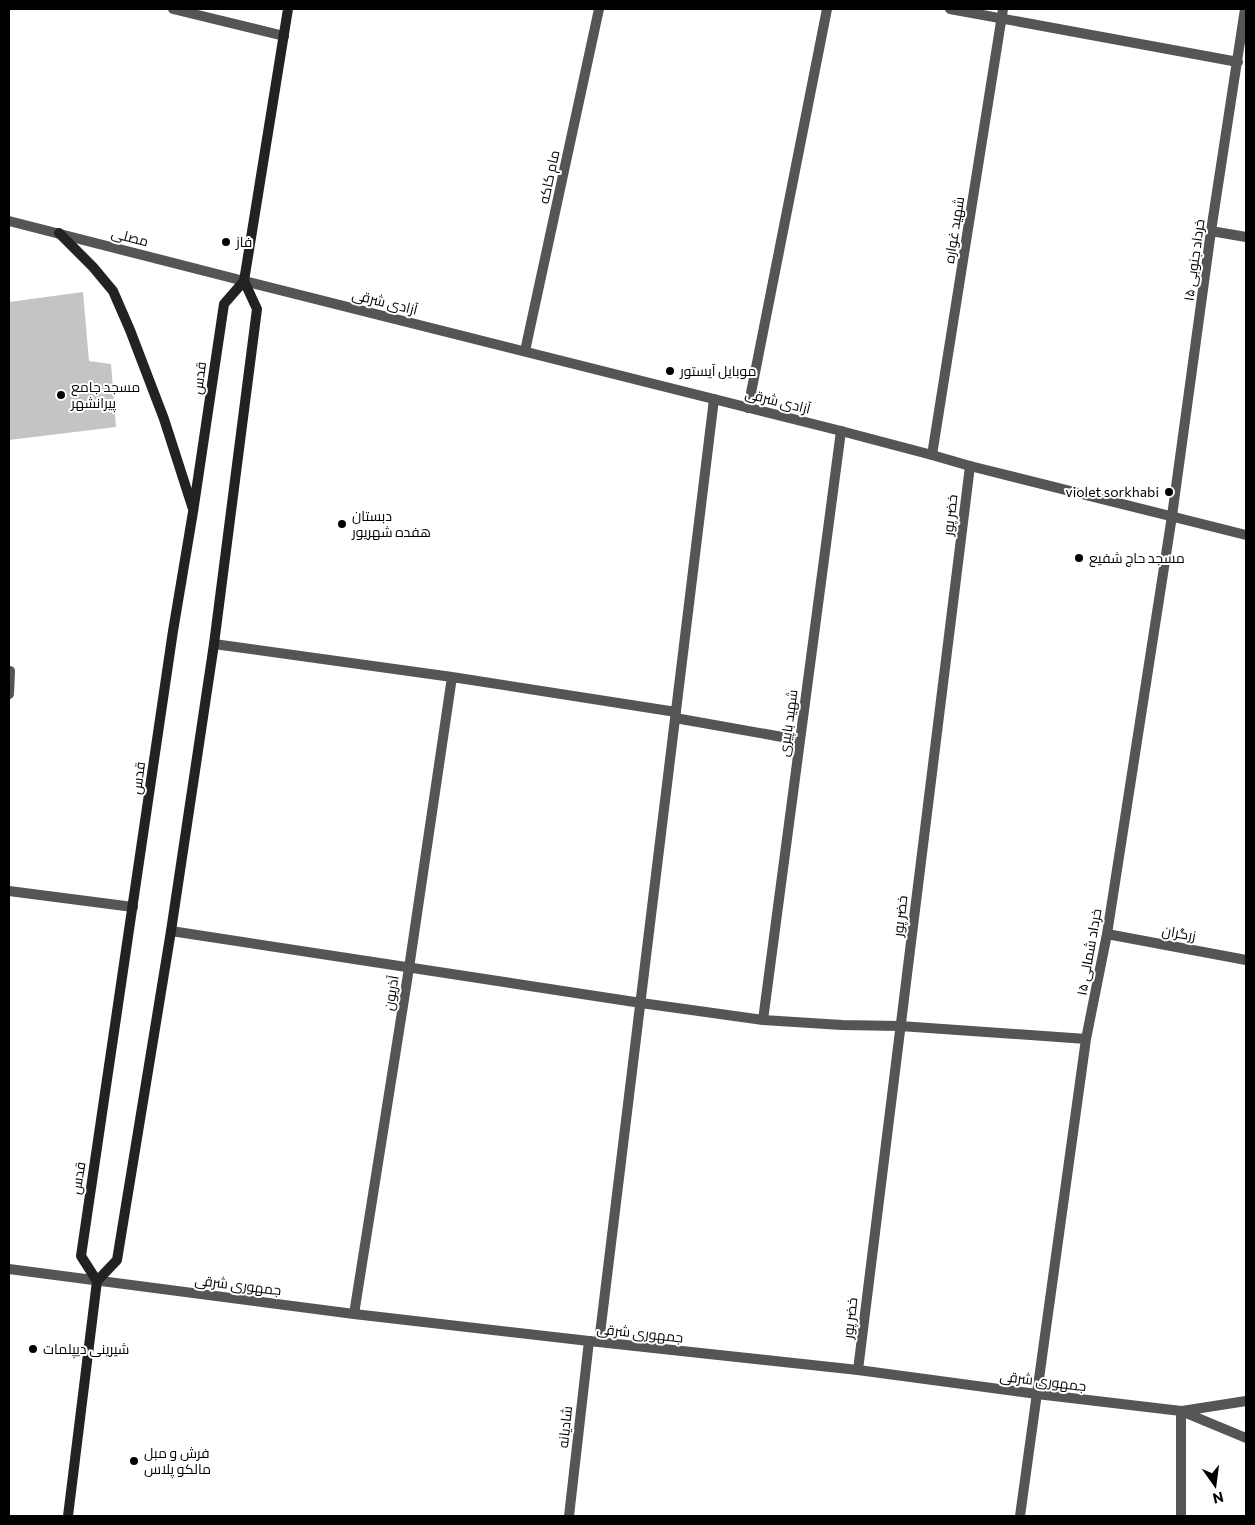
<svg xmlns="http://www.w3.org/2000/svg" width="1255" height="1525" viewBox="0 0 1255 1525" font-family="Commissioner,Cairo,sans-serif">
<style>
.building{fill:#c4c4c4}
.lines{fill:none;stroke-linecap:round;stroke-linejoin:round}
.minor{stroke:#555;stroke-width:10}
.tertiary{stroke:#555;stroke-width:10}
.secondary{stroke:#222;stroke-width:10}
.poi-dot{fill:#000;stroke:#fff;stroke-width:2}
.labels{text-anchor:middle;stroke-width:4;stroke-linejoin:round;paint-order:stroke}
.street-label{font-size:14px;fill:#000;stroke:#fff}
.poi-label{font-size:14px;fill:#000;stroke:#fff;text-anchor:start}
</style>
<rect width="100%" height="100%" fill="#fff"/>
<!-- building -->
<path class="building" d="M83 292 89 361 111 364 116 427 9 440V302Z"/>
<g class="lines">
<!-- minor -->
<path class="minor" d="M173 9 284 36
M950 9 1238 62
M1211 231 1246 237
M525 351 599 9
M748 408 827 9
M932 455 1003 9
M214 644 452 677 676 712
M9 694 10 671
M675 718 799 740
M9 891 133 907
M171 931 641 1003 763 1020 842 1025 900 1026 1086 1039
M1107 934 1246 960
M763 1020 841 431
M354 1314 409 968 452 677
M599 1342 714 399
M858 1370 970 466
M1181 1411V1516
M569 1516 589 1341
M1020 1516 1086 1039 1107 934 1172 516 1211 231 1245 9"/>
<!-- tertiary -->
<path class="tertiary" d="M9 221 244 281 841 431 932 455 970 466 1246 535
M9 1269 354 1314 589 1341 858 1370 1037 1394 1181 1411 1246 1438
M1182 1411 1246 1401"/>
<!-- secondary -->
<path class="secondary" d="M59 233 93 267 113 291 130 330 164 419 193 509
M97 1281 81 1256 173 631 193 512 224 304 244 281 288 9
M68 1516 97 1281 117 1260 171 931 214 644 257 309 244 281"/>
</g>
<!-- markers -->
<g class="poi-dot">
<circle cx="226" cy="242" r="5"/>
<circle cx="670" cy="371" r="5"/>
<circle cx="61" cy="395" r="5"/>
<circle cx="1169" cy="492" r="5"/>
<circle cx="342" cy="524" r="5"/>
<circle cx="1079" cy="558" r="5"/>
<circle cx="33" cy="1349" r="5"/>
<circle cx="134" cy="1461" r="5"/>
</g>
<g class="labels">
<!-- street labels -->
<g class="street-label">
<text transform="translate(549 177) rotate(-78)" y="5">مام کاکه</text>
<text transform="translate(954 230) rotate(-81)" y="5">شهید غواره</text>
<text transform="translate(130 237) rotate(15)" y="5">مصلی</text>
<text transform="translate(1194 260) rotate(-82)" y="5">۱۵ خرداد جنوبی</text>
<text transform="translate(385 302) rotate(14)" y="5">آزادی شرقی</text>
<text transform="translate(199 378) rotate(-82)" y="5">قدس</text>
<text transform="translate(778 401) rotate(14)" y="5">آزادی شرقی</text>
<text transform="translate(950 515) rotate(-83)" y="5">خضر پور</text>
<text transform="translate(788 723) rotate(-82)" y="5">شهید باپیری</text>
<text transform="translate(138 778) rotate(-82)" y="5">قدس</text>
<text transform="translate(900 916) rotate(-83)" y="5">خضر پور</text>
<text transform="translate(1179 933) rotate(10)" y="5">زرگران</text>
<text transform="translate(1089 952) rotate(-80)" y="5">۱۵ خرداد شمالی</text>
<text transform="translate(391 993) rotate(-81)" y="5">آذریون</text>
<text transform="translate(78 1178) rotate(-81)" y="5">قدس</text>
<text transform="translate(238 1285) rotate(7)" y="5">جمهوری شرقی</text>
<text transform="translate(850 1318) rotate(-83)" y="5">خضر پور</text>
<text transform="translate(640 1333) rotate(6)" y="5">جمهوری شرقی</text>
<text transform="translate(1043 1381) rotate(7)" y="5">جمهوری شرقی</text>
<text transform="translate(565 1427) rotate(-84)" y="5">شادیانه</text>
</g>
<!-- poi labels -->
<g class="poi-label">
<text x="236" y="247">فاز</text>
<text x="680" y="376">موبایل آیستور</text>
<text x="71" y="392">مسجد جامع<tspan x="71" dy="16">پیرانشهر</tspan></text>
<text x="1159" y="497" text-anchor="end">violet sorkhabi</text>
<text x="352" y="521">دبستان<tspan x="352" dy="16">هفده شهریور</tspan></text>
<text x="1089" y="563">مسجد حاج شفیع</text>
<text x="43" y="1354">شیرینی دیپلمات</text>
<text x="144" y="1458">فرش و مبل<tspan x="144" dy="16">مالکو پلاس</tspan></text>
</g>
</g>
<!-- border -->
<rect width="1255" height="1525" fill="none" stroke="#000000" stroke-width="20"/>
<!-- north arrow -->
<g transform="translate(1215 1485) rotate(166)" stroke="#ffffff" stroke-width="4" paint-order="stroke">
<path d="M0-4L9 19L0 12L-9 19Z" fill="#000000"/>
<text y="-8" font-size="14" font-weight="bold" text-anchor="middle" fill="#000000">N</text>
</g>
</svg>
